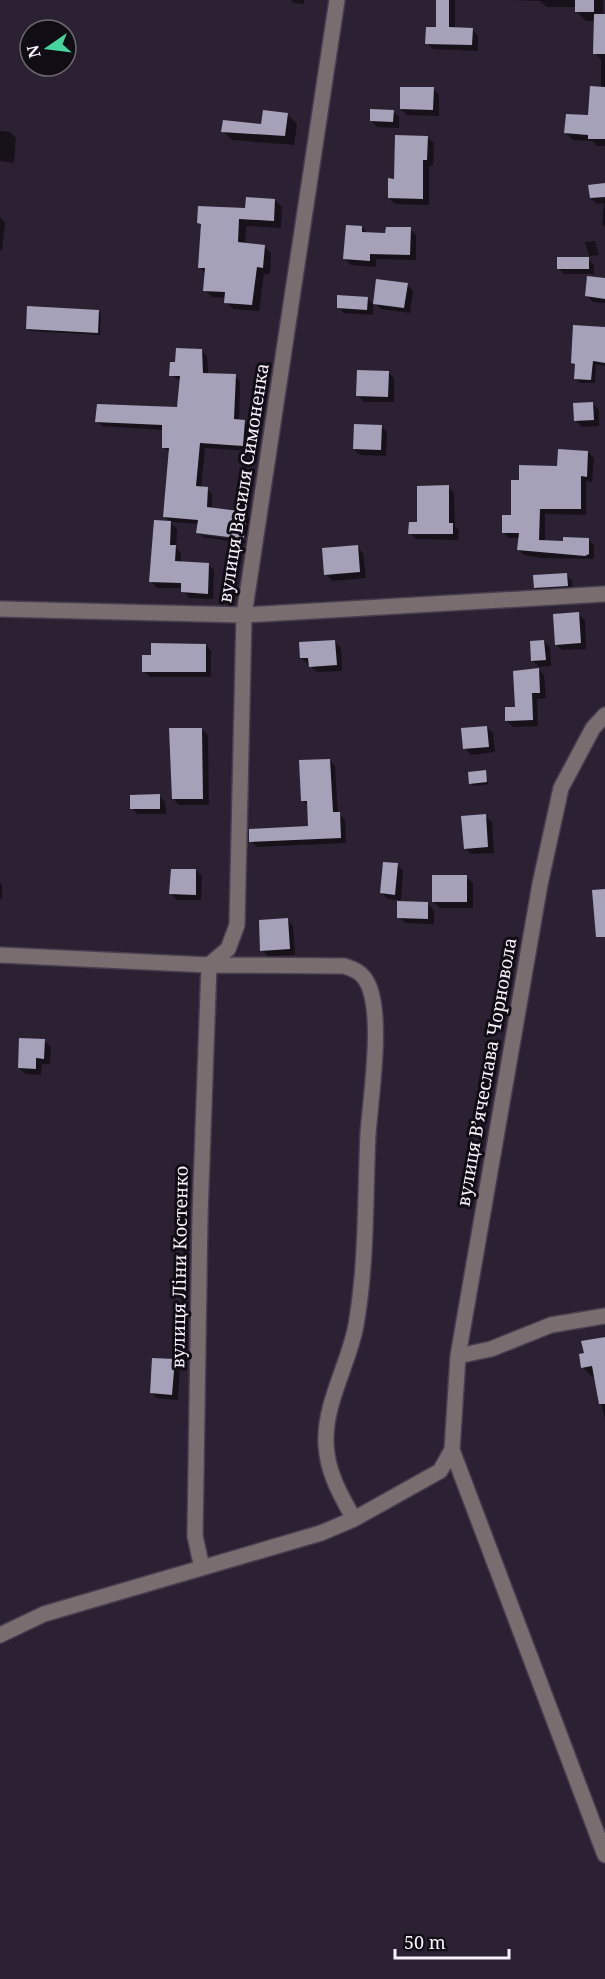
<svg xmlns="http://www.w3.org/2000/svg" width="605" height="1979" viewBox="0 0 605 1979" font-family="'Noto Serif',serif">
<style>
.shadow{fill:#0007}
.building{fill:#a4a1b8}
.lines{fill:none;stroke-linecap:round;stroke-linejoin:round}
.minor-casing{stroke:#483e4f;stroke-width:18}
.minor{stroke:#796d70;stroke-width:15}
.labels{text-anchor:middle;stroke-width:6;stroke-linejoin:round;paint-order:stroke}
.street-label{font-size:18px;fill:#f8f2fe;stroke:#110d14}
</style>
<rect width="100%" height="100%" fill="#2b2132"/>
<!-- shadow -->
<path class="shadow" d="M291 0H304V4L294 3Z
M437 0H455V29H472L478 36V51L433 49 427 43 437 28Z
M603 0V21H586L576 11V7H547L540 1 513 0Z
M605 30V146H597L592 141 573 140 566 133 589 117 601 88V60L595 53Z
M433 89 439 95V116L407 115 401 109Z
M393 111 399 117V128L377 127 371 121Z
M288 115 297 124 294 145 232 140 223 131 263 126Z
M0 131 10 132 16 138 14 163 0 161Z
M427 137 434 143 433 166H429V205L395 204 389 198 395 180Z
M605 184V227L602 224 604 203 597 204 591 198Z
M275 200 282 207 281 228 246 226 245 244 264 246 271 253 270 274H264L259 311 233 309 226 302V298L212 297 205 290 206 274 199 267 202 227 199 223Z
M0 217 5 223 2 250H0Z
M362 227 368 234H387L410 229 416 235V260L376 259V267L351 265 345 259Z
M595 241 599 255 589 256 585 242Z
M588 259 594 265V274H564L558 268Z
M605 280V303L593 302 586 295Z
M407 284 413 291 410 313 381 309 375 303Z
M367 298 373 304V315L344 313 338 307Z
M99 312 101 314 100 335 30 331 27 328Z
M605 337V366L596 364 595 383H580L576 379V366L573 363Z
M201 351 207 356 208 374 235 376 240 381 239 421 244 422 250 427 248 451 205 448 201 488 207 489 212 494V509L246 514 251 519 249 538 201 532V535L249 541V544L203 537 198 532 199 524 170 522 177 529 176 548 181 553V563L208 564 214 570 213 599 189 598 182 588H157L151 581 171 523 164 516 170 452 163 447V430L102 426 97 421 178 409 181 381 171 375Z
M388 372 394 378V402H364L358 395Z
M593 404 599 410V426L582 427 576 421Z
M381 426 387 432 386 456 360 455 354 449Z
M588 452 594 458 592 482 586 481V515L545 514V542L589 540 594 545V559L541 558 524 555 518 549 520 538H509L503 532 513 516 520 482Z
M448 487 454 493 455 527 459 530 458 540 416 539 410 533Z
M357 547 363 553 366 578 332 581 326 574Z
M566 574 572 581 573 592 541 594 535 588Z
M578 614 585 620 586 649 562 650 556 644Z
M334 641 341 648 342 671 317 672 301 658Z
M544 641 550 647 551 666 539 667 533 661Z
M206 645 211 651V677H150L144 671Z
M538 669 544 675 546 698 537 699 538 726 513 727 507 721Z
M487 727 493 733 495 752 471 755 465 748Z
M202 729 208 735 209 805H179L173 798Z
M329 760 335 766 338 814 345 819 346 843 257 847 251 841 309 827 308 806 303 800Z
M485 772 489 784 473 786 471 783Z
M159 796 165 802 166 814H138L131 808Z
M485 816 492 822 494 853 471 854 465 848Z
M397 864 403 871 401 900 388 899 382 893Z
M196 870 202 876 201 900H177L171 894Z
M466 877 473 883V908H440L434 902Z
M0 883 2 885V899H0Z
M428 904 434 910V924L405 923 399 917Z
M287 919 293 926 295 955 268 956 262 950Z
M44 1041 51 1047 50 1064H42L41 1075 26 1074 19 1068Z
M605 1336V1420L595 1376 592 1377 583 1367 586 1354 583 1342Z
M174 1361 180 1367 178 1400 157 1398 151 1392Z"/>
<!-- building -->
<path class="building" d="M436 0H449V27L473 28 472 45 425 44 426 27H436Z
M575 0H594V12H575Z
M594 14H605V54H593Z
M590 86 605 87V139H588V135L564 133 566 114 588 115Z
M400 87H434L433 110 400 109Z
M370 109 394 110 393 122 370 121Z
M263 110 288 113 285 136 221 132 223 120 261 124Z
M395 135 428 136 427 160H423V199L388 198V178L394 179Z
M605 183V197L590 198 588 185Z
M246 197 275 199 274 221 239 219 238 242 265 245 263 268 257 267 252 305 224 303 225 292 203 291 205 268H198L201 224 197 223 198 206 245 208Z
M346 225 362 226V232L385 233 386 227H411L410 255 370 254V261L343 259Z
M557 257H589V269H557Z
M587 276 605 278V299L585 296Z
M376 279 408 283 404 308 373 304Z
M337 295 368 297 367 310 337 308Z
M27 306 99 310 98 333 26 329Z
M573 325 605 327V363L593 361 591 380 574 379 575 364 571 363Z
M176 348 202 349 203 373 236 374 234 419 245 420 243 446 200 443 196 486 208 487 207 507 247 512 244 539 196 533 198 520 163 517 169 448H162V425L95 422 97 404 177 407 180 376H169L170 362H175Z
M357 370 389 371 388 397 356 396Z
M593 402 594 420 574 421 573 403Z
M354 424 382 425 381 450 353 449Z
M558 449 588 451 587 477 581 476V509H540L539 540 563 541V537L589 538V554L585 556 517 550 519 533H502V515H511V480H519V465L557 466Z
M449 485V523H453V534H408L409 522H417V486Z
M154 520 171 521 170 545H176L175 561 209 563 208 594 181 592V583L149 582Z
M358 545 360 572 324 575 322 548Z
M567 573 568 586 534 588 533 575Z
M579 612 581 643 555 645 553 614Z
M335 640 337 665 309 667 308 658H300L299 642Z
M544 640 546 660 531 661 530 641Z
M151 643 206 644V672H142V655H151Z
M539 668 540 693H532L533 720 505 721V707H515L513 671Z
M487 726 489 747 463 749 461 728Z
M169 728H202L203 799H172Z
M330 759 333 812H340L341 838 249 842V829L308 826 307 801H301L299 760Z
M486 770 487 782 469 784 468 772Z
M160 794V809H130V795Z
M486 814 488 847 464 849 461 816Z
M383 862 398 863 395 895 380 893Z
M171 869H196V895L169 894Z
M432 875H467V902H432Z
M605 889V937H596L592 890Z
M397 901 428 902V919L397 918Z
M288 918 290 949 260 951 259 920Z
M19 1038 45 1039 44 1059 36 1058V1069L18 1068Z
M605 1337V1404H599L592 1366 581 1368 579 1354 584 1353 581 1341Z
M152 1358 175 1359 172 1395 150 1393Z"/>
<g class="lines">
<!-- minor casing -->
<g class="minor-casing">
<path id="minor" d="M0 609 244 615 605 594
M605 715 593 728 561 788 540 884 458 1356 452 1450 605 1855
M0 955 209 965 344 966C358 970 365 975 370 989 382 1024 371 1095 368 1134 365 1197 367 1262 356 1325 349 1364 324 1403 326 1444 327 1472 341 1496 354 1519
M209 965 228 949 237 925 244 615 337 0
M458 1356 491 1349 551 1325 605 1316
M202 1568 195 1536 200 1215 209 965
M0 1635 44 1614 321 1533 354 1519 440 1471 452 1450"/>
</g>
<!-- minor -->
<use href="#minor" class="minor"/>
</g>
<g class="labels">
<!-- street labels -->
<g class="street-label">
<text transform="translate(244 483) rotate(-81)" y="6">вулиця Василя Симоненка</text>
<text transform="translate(487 1072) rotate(-80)" y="6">вулиця Вʼячеслава Чорновола</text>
<text transform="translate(180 1267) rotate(-89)" y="6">вулиця Ліни Костенко</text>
</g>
</g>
<!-- north arrow -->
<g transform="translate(48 48) rotate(256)"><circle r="28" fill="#110d14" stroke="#6d6972" stroke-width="1.5"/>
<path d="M0-4.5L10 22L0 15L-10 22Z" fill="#47d49d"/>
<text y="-9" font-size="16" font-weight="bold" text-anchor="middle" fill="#f8f2fe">N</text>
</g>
<!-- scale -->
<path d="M395 1949v9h114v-9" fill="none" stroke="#f8f2fe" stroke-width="3"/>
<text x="404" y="1949" font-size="18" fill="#f8f2fe" stroke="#110d14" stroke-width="4.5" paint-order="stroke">50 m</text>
</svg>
